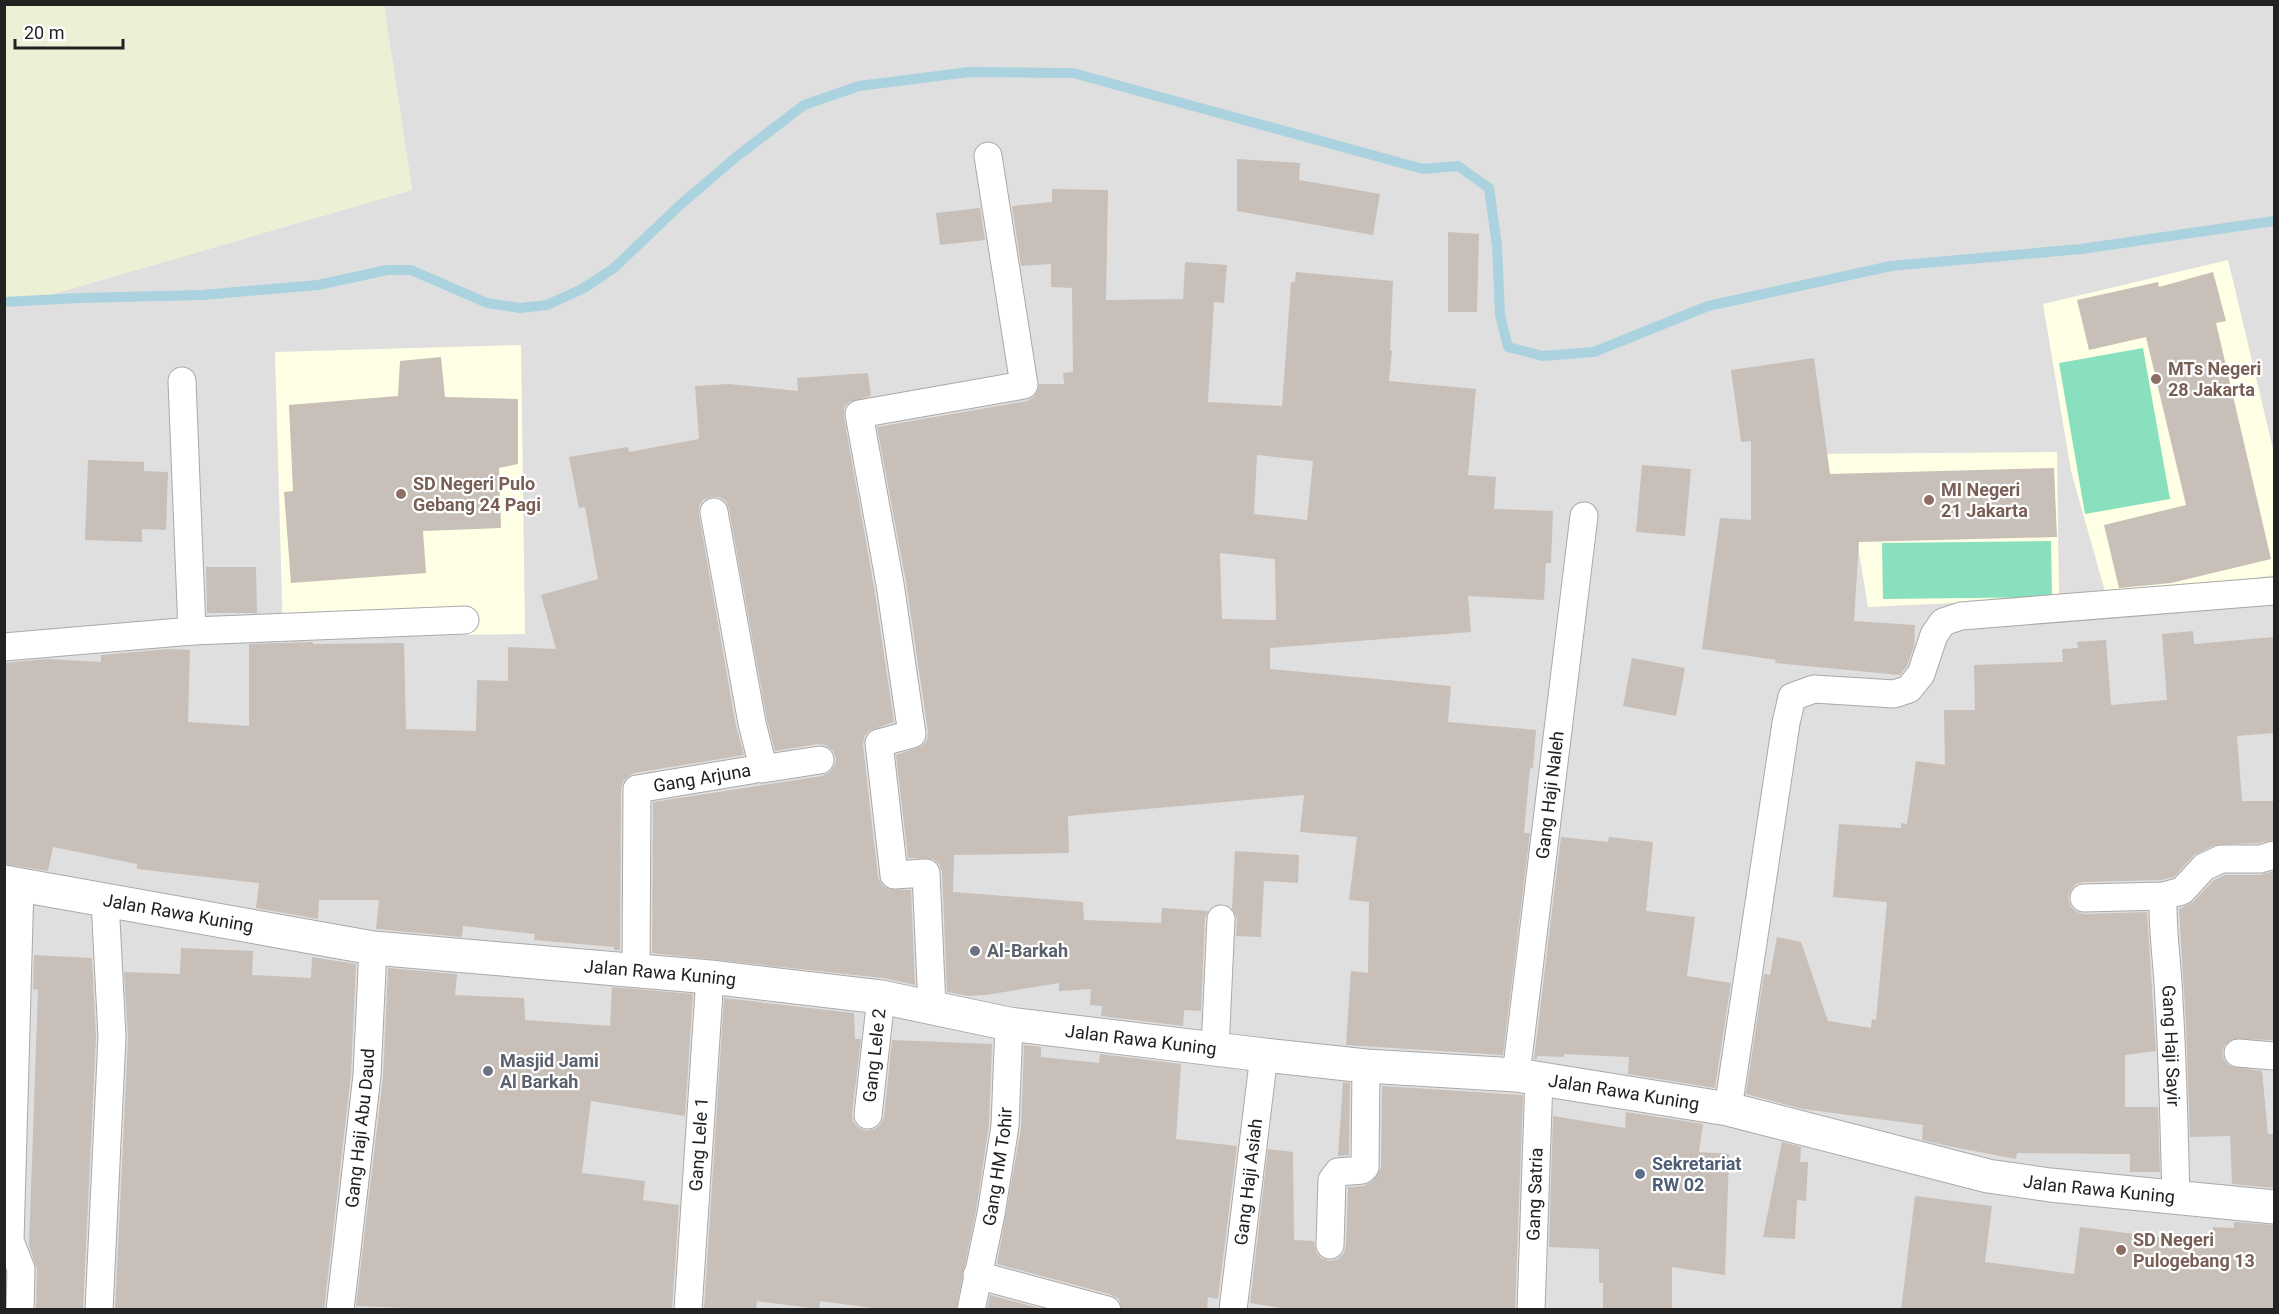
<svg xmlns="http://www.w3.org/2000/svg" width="2279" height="1314" viewBox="0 0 2279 1314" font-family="Roboto,sans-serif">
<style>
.residential{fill:#e0dfdf}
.education{fill:#ffffe5}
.farmland{fill:#eef0d5}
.pitch{fill:#88e0be}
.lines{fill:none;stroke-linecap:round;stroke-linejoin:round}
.stream{stroke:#aad3df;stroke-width:10}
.building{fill:#c7bfb8;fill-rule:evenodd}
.minor-casing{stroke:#a9a9a9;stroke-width:29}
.tertiary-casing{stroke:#a9a9a9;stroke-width:35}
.minor{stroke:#fff;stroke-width:27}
.tertiary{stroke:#fff;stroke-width:33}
.education-dot{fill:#8d6e63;stroke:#fff;stroke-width:2}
.worship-dot{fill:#6b7280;stroke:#fff;stroke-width:2}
.service-dot{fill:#5c6f8a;stroke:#fff;stroke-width:2}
.labels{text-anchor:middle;stroke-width:4.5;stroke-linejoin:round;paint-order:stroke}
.education-label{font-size:18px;font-weight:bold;fill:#785e54;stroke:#fff;text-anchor:start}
.street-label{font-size:18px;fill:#222;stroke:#fff}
.worship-label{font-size:18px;font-weight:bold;fill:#5b616d;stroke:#fff;text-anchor:start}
.service-label{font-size:18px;font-weight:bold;fill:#4e5e75;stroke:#fff;text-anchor:start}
</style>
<rect width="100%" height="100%" fill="#f2efe9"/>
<!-- residential -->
<path class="residential" d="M384 5H2274V1309L5 1310V308L412 190Z"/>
<!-- education -->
<path class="education" d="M2228 260 2274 453V575L2108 602 2071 471 2043 304Z
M521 345 525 634 283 637 275 352Z
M2057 452 2059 598 1868 607 1858 546 1804 454Z"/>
<!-- farmland -->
<path class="farmland" d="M5 4 384 5 412 190 5 308Z"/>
<!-- pitch -->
<path class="pitch" d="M2143 348 2170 499 2085 514 2059 363Z
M2051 541 2052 597 1883 599 1882 543Z"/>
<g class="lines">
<!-- stream -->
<path class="stream" d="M4 302 80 298 202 295 318 285 387 270H411L487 303 520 308 547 305 584 288 614 268 680 205 736 157 804 105 859 86 969 72 1073 73 1423 169 1458 166 1489 188 1497 246 1500 315 1508 347 1543 356 1594 352 1708 306 1891 266 2081 249 2274 221"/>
</g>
<!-- building -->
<path class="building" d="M1237 159 1300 163 1299 180 1380 194 1373 235 1237 211Z
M1052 189 1108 190 1106 300 1183 299 1185 262 1227 265 1224 303 1214 302 1208 402 1282 406 1291 282H1295L1296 272 1393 281 1390 350 1392 351 1389 381 1476 389 1468 475 1496 477 1494 509 1553 511 1551 563H1546L1544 600 1468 596 1471 632 1270 648V669L1451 686 1448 722 1536 730 1533 768H1530L1524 833H1530L1503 1055 1346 1045 1351 971 1368 973 1369 902 1349 900 1357 837 1300 832 1304 795 1068 816 1069 853 954 855 953 892 1083 902 1084 920 1161 923 1162 908 1208 911 1205 918 1201 1011 1184 1010 1183 1026 1101 1016 1102 1006 1090 1005 1091 989 1059 991V983L986 995 968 996 947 992 942 872 939 864 933 859 908 858 896 755 922 746 927 740 928 732 906 582 877 427 1027 401 1034 397 1038 391 1039 384H1064L1063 373 1073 372 1072 288 1051 287V264L1021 266 1012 206 1052 202ZM1257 455 1313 461 1307 520 1254 514ZM1220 553 1275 559 1276 620 1222 619Z
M980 208 985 240 940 245 936 213Z
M1448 232 1479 234 1477 312H1448Z
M2213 272 2226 321 2216 323 2271 559 2171 583 2119 588 2104 525 2186 505 2146 337 2089 350 2077 300 2158 282 2159 287Z
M441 357 445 397 518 399V464L499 468 501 528 423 531 426 573 291 583 284 492 293 491 289 405 398 396 400 361Z
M1814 358 1830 474 2054 468 2057 537 1859 542 1854 621 1915 625 1914 647 1907 666 1900 675 1775 663 1776 660 1702 649 1720 518 1751 520V441L1741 442 1731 370Z
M868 373 871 396 849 402 844 408V417L874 587 894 722 869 731 864 737 863 745 878 877 882 885 888 889 911 890 915 985 883 978 652 953 653 802 822 776 830 772 835 765 836 758 833 751 825 745 818 744 775 751 767 720 729 509 726 501 719 497H711L703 500 699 507V515L736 726 744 755 634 773 623 781 621 789 620 950H614V947L534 940 535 934 463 926 462 937 376 929 379 900H319L318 919 256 908 259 883 137 869V864L53 847 48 871 4 864V663L46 659 101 662V655L169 649 190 650 188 722 249 726V644L313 642V644L404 643 406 729 476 731 477 680 508 681V647L556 649 541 595 598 579 585 507 579 508 569 457 628 447 629 452 699 439 695 386 729 384 798 391 797 378Z
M88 460 144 462V471L168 472 166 530 142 529V542L85 540Z
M1642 465 1691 469 1685 536 1636 532Z
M206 567H256L257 613H207Z
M2193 631 2194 644 2274 637V733L2237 736 2242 801H2274V840L2258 843 2215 845 2193 856 2174 877 2161 880 2083 882 2076 884 2071 890 2068 898 2071 907 2077 912 2084 914 2147 912 2156 1051 2125 1055V1107H2158L2160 1172H2130V1154L2017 1153 2016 1159 1953 1147 1922 1140 1923 1125 1803 1109 1746 1094 1764 974 1770 975 1777 937 1801 942 1828 1021 1871 1028 1872 1019 1876 1020 1887 902 1833 897 1839 824 1901 828V823L1907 824 1916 761 1945 765 1944 710H1975L1974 665 2063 662 2062 649 2078 648 2077 642 2106 640 2111 705 2167 700 2162 634Z
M1632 658 1685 668 1676 716 1623 706Z
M1561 837 1608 842 1609 837 1653 842 1646 911 1695 917 1687 976 1731 983 1715 1088 1628 1074 1629 1057 1564 1054V1057L1537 1056V1059H1534Z
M1235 851 1299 855 1298 883 1264 881 1261 937 1236 936 1237 919 1232 908Z
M2274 871V1040L2232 1039 2225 1045 2222 1052 2224 1060 2230 1066 2262 1071 2268 1134H2274V1188L2232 1184 2230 1136 2190 1137 2186 1025 2179 909 2193 902 2214 880 2225 875H2260Z
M181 948 253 951 252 975 311 978 312 957 356 964 351 1074 324 1310H115L128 1038 124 972 180 974Z
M34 955 92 958 96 1037 83 1310H36L37 1269 29 1246 38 990 33 989Z
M388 968 457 974 455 995 524 998 525 1020 610 1026 612 987 693 994 685 1116 591 1101 582 1173 645 1181 643 1200 679 1205 672 1310H406V1308L356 1306 383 1077Z
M724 998 854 1013 855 1039H861L852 1114 853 1121 858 1127 866 1131 875 1129 880 1125 884 1117 892 1040 992 1044 989 1124 976 1211 956 1310H887L820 1301 819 1309 757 1301 756 1310H704Z
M1024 1045 1041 1047V1057L1099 1063 1100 1054 1181 1064 1176 1139 1237 1146 1218 1299 1208 1297 1207 1310H1122L1119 1299 1109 1294 997 1264 1021 1128Z
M1343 1082 1350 1083 1349 1155 1338 1156Z
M1382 1086 1523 1095 1515 1310H1294L1250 1303 1268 1149 1293 1152 1294 1240 1314 1241 1316 1252 1321 1258 1330 1261 1338 1259 1344 1253 1346 1245 1348 1187 1363 1186 1372 1182 1381 1168Z
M1626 1112 1703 1124 1699 1152 1729 1154 1725 1275 1672 1267V1310H1603V1283H1599V1249L1549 1247 1553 1116 1625 1128Z
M1782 1142 1801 1147 1800 1162H1808L1806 1201 1797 1200 1795 1239 1763 1237Z
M1915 1196 1992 1206 1985 1262 2074 1274 2080 1227 2212 1244 2213 1227 2234 1228V1222L2274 1225V1310H1901Z
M990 1295 1039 1308V1310H987Z"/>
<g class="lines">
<!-- minor casing -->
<g class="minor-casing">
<g id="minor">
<path d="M182 381 192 631"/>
<path d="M4 647 192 631 465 620"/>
<path d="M761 765 762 769 820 760"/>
<path id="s1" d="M2163 896C2162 932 2168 966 2169 1002 2173 1066 2174 1131 2176 1196"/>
<path d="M2084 898 2163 896 2182 891 2204 867 2221 859H2260L2274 855"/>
<path id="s2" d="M636 971 637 789 751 770 758 768 762 763 752 723 714 512"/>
<path d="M932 1007 926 873 894 875 879 743 912 734 890 584 859 414 1024 385 988 156"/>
<path d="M1215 1050 1221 919"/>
<path d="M2238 1053 2274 1056"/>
<path id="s3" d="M1516 1075 1584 516"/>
<path d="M1728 1109 1786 723 1792 697 1814 689 1894 694 1909 689 1921 674 1934 635 1943 622 1961 616 2274 591"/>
<path id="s4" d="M868 1115 881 997"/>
<path d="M1330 1245 1332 1180 1338 1172 1362 1170 1365 1167 1366 1066"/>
<path d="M977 1275 1107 1310"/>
<path d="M20 1310 21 1269 10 1241 20 885"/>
<path d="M99 1310 112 1037 105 900"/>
<path id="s5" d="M340 1310 367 1075 373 948"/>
<path id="s6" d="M688 1310 710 977"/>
<path id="s7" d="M971 1310 991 1214 1005 1126 1009 1024"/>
<path id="s8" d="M1233 1310 1264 1055"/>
<path id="s9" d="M1531 1310 1539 1078"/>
</g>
</g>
<!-- tertiary casing -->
<g class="tertiary-casing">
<g id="tertiary">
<path id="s10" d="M4 882 373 948 710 977 881 997 1009 1024 1264 1055 1366 1066 1516 1075 1728 1109 1988 1176 2050 1185 2274 1207"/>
</g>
</g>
<!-- minor -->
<use href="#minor" class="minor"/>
<!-- tertiary -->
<use href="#tertiary" class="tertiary"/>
</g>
<!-- markers -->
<g class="education-dot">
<circle cx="2156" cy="379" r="6"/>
<circle cx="401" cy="494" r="6"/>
<circle cx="1929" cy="500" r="6"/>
<circle cx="2121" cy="1250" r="6"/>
</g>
<g class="worship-dot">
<circle cx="975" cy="951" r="6"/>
<circle cx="488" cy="1071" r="6"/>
</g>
<circle class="service-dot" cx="1640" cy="1174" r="6"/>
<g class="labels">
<!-- education labels -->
<g class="education-label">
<text x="2168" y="375">MTs Negeri<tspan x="2168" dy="21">28 Jakarta</tspan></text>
<text x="413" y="490">SD Negeri Pulo<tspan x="413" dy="21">Gebang 24 Pagi</tspan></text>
<text x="1941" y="496">MI Negeri<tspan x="1941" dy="21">21 Jakarta</tspan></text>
<text x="2133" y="1246">SD Negeri<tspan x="2133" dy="21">Pulogebang 13</tspan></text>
</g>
<!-- street labels -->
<g class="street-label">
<text dy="6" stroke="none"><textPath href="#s2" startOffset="248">Gang Arjuna</textPath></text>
<text dy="6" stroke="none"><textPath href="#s3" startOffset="282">Gang Haji Naleh</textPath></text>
<text dy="6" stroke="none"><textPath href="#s10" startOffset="177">Jalan Rawa Kuning</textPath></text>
<text dy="6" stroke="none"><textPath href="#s10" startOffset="663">Jalan Rawa Kuning</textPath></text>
<text dy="6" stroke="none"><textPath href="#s10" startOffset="1149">Jalan Rawa Kuning</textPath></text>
<text dy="6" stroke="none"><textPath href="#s1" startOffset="150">Gang Haji Sayir</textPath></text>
<text dy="6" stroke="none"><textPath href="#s4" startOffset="60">Gang Lele 2</textPath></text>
<text dy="6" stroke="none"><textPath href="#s10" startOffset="1635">Jalan Rawa Kuning</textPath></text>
<text dy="6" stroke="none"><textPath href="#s5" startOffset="183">Gang Haji Abu Daud</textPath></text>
<text dy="6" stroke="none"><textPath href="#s6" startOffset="166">Gang Lele 1</textPath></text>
<text dy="6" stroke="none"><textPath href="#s7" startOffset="146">Gang HM Tohir</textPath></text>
<text dy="6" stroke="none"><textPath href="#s8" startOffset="129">Gang Haji Asiah</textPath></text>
<text dy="6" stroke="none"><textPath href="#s10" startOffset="2121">Jalan Rawa Kuning</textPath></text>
<text dy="6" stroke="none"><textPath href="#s9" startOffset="116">Gang Satria</textPath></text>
</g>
<!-- worship labels -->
<g class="worship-label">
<text x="987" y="957">Al-Barkah</text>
<text x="500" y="1067">Masjid Jami<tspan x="500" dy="21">Al Barkah</tspan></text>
</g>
<!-- service labels -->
<g class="service-label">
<text x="1652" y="1170">Sekretariat<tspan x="1652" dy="21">RW 02</tspan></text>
</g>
</g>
<!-- border -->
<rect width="2279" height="1314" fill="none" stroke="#222222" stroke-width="12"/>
<!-- scale -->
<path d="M15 39v9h108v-9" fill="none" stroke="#222222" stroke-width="3"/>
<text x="24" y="39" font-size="18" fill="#222222" stroke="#ffffff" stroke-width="4.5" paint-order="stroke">20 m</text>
</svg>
